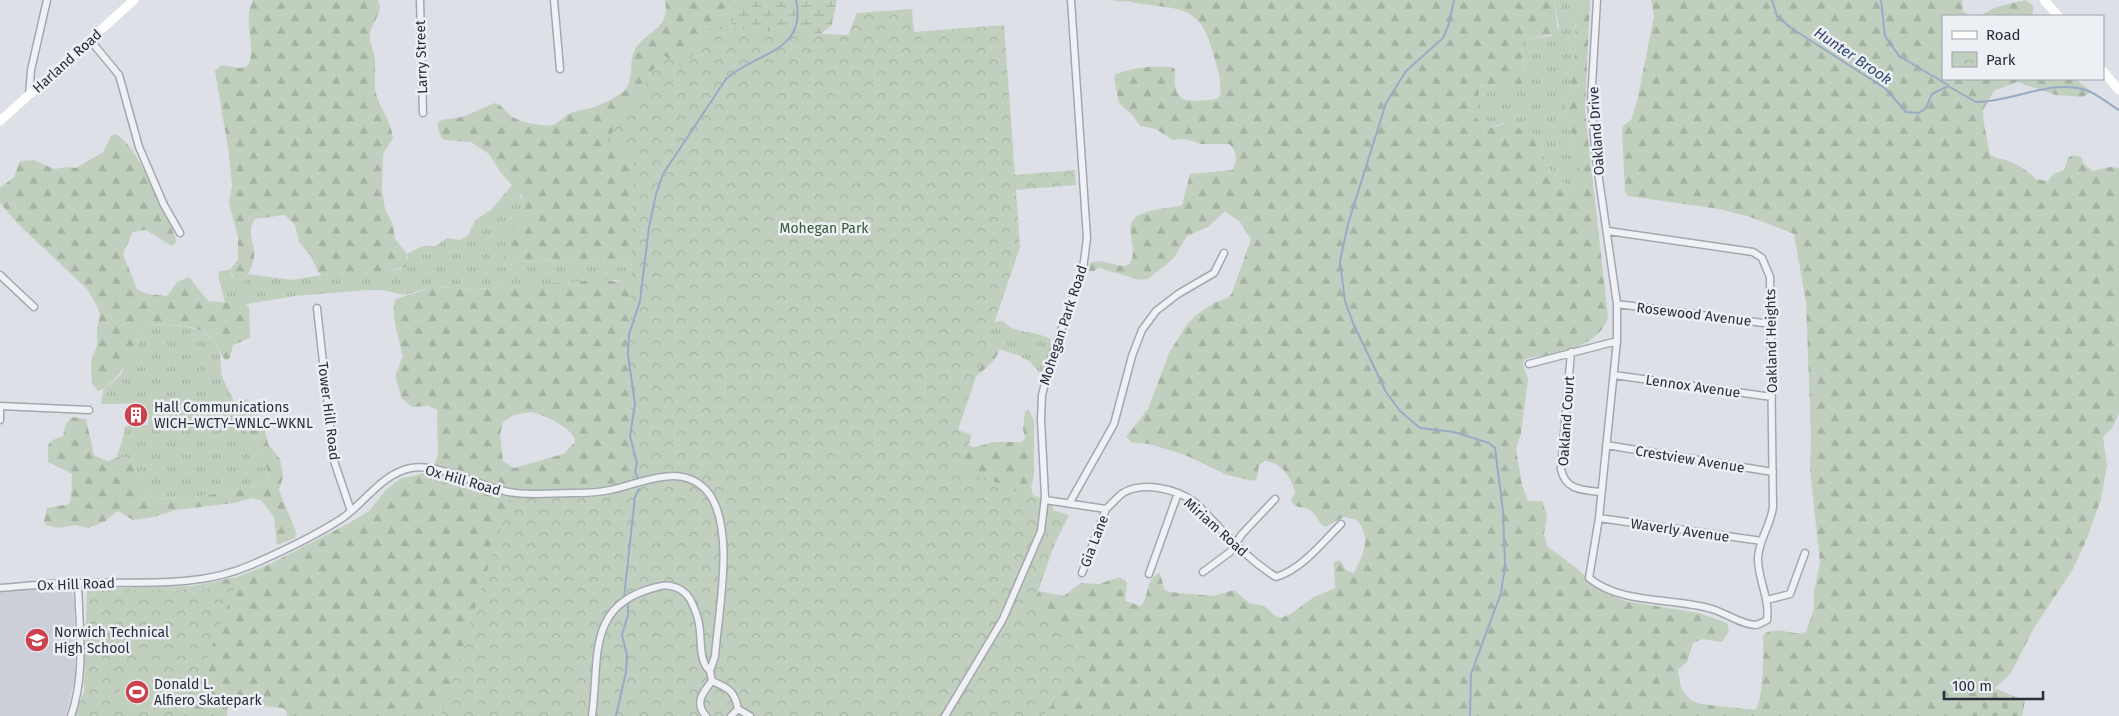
<svg xmlns="http://www.w3.org/2000/svg" width="2119" height="716" viewBox="0 0 2119 716" font-family="'Fira Sans',sans-serif">
<style>
.built{fill:#cbcfd8}
.grass{fill:url(#grass-tufts)}
.forest{fill:url(#forest-firs);fill-rule:evenodd}
.wetland{fill:url(#wetland-marsh)}
.cemetery{fill:url(#cemetery-stones)}
.park{fill:url(#park-crowns)}
.pitch{fill:#c1d0be}
.lines{fill:none;stroke-linecap:round;stroke-linejoin:round}
.stream{stroke:#98abc6;stroke-width:2}
.street-casing{stroke:#a3a7b0;stroke-width:9}
.street{stroke:#eff1f5;stroke-width:6}
.secondary{stroke:#fff;stroke-width:9}
.labels{text-anchor:middle;stroke-width:5;stroke-linejoin:round;paint-order:stroke}
.street-label{font-size:14px;fill:#272d3d;stroke:#eceff4}
.park-label{font-size:14px;fill:#385834;stroke:#eceff4}
.poi-label{font-size:14px;fill:#272d3d;stroke:#eceff4;text-anchor:start}
.water-label{font-size:15px;font-style:italic;fill:#32496f;stroke:#eceff4}
</style>
<defs>
<pattern id="grass-tufts" width="24" height="20" patternUnits="userSpaceOnUse" patternTransform="scale(1.25)"><rect width="24" height="20" fill="#c1d0be"/><path d="M3 7l-1-3M5 7V3M7 7l1-3M15 17l-1-3M17 17v-4M19 17l1-3" fill="none" stroke="#a6b3a4"/></pattern>
<pattern id="forest-firs" width="22" height="20" patternUnits="userSpaceOnUse" patternTransform="scale(1.25)"><rect width="22" height="20" fill="#c1d0be"/><path d="M5 1l3.5 6h-7zM16 11l3.5 6h-7z" fill="#a6b3a4"/></pattern>
<pattern id="wetland-marsh" width="20" height="14" patternUnits="userSpaceOnUse" patternTransform="scale(1.25)"><rect width="20" height="14" fill="#c1d0be"/><path d="M1 5h8M5 5V1M11 12h8M15 12V8" fill="none" stroke="#a6b3a4"/></pattern>
<pattern id="cemetery-stones" width="16" height="16" patternUnits="userSpaceOnUse" patternTransform="scale(1.25)"><rect width="16" height="16" fill="#c1d0be"/><path d="M2 7V4a2 2 0 0 1 4 0v3zM10 15v-3a2 2 0 0 1 4 0v3z" fill="#a6b3a4"/></pattern>
<pattern id="park-crowns" width="20" height="18" patternUnits="userSpaceOnUse" patternTransform="scale(1.25)"><rect width="20" height="18" fill="#c1d0be"/><path d="M2 6a3 3 0 1 1 6 0M12 15a3 3 0 1 1 6 0" fill="none" stroke="#a6b3a4"/></pattern>
</defs>
<rect width="100%" height="100%" fill="#dde0e6"/>
<!-- built -->
<path class="built" d="M62 586 72 591 74 604 75 677 66 716H0V591Z"/>
<!-- grass -->
<path class="grass" d="M1554 0H1580L1575 20 1576 45 1573 72 1565 109 1579 164V185L1572 190 1546 167 1541 144 1534 134 1503 123 1485 130 1475 116 1479 87 1486 84 1497 86 1525 70 1522 45 1525 40 1551 36 1559 28Z
M513 184C522 196 528 208 521 224 519 227 515 228 513 232 509 243 507 252 505 263L577 259 599 261 639 257 994 322 1003 321C1015 335 1036 330 1050 339 1053 349 1047 361 1043 371L1039 372 1030 362 1020 356 996 348 615 280 476 289 434 287 404 295 382 290H369L295 296 246 304 225 303 218 274 220 271 230 270C232 277 236 283 244 283L249 274 292 280 322 275 402 269 408 258 407 254 423 246H436L447 238 460 240 468 236 475 220 491 210Z
M147 324 184 326 202 331 215 341 220 353 222 377 238 409 244 429 254 438 262 454 269 475 266 483C244 489 166 506 149 495 140 489 137 470 133 460L125 457 116 458 122 442 125 426 148 425C153 396 119 406 101 404L103 391 122 373 126 364 136 355 140 330Z"/>
<!-- forest -->
<path class="forest" d="M253 0H378C385 16 367 24 370 40 372 48 375 55 375 63 376 74 373 84 376 94 381 110 391 121 393 138L383 154 382 189 385 209 393 225 395 239 407 254 406 267 376 272 322 275 318 272 311 256 299 242 295 225 285 215 255 219C245 233 256 243 254 257 253 265 248 275 244 283H240L236 281 230 270 238 259V237L229 203 232 186 229 154 215 71 221 65 240 68 248 66C257 45 242 20 253 0Z
M665 0H735L733 22 724 52 639 257 599 261 577 259 505 263 503 261 513 230 520 225 524 208 522 196 501 173 489 154 471 142 444 140 441 137 437 124 441 120 462 117 495 103C503 106 503 109 509 114 516 121 531 124 541 125 545 126 549 126 553 125 559 123 563 117 568 114 576 110 586 110 594 107 601 105 623 94 626 89 635 76 627 57 638 45 653 28 670 27 665 0Z
M1112 0H1554L1558 33 1525 40C1518 53 1529 69 1523 82 1506 96 1495 80 1480 86L1475 116 1485 130 1506 123 1534 134 1541 144 1546 167 1572 190 1579 185V164L1565 109 1573 72 1576 45 1575 20 1580 0H1590L1585 111 1608 317C1604 337 1574 350 1555 355 1544 357 1534 355 1524 360L1523 365 1528 379 1521 433 1516 449 1522 485 1528 501H1542L1547 515 1544 535 1548 547 1575 567 1602 591 1625 601 1699 613 1727 623 1729 631 1722 642 1702 639 1693 643 1687 662 1678 670 1681 688 1690 700 1701 704 1755 710C1763 704 1764 648 1763 635 1775 624 1793 637 1806 632L1814 608V591L1820 563 1810 469 1811 435 1806 302 1794 234 1750 217 1719 209 1628 196 1625 191 1622 132 1623 126 1631 120 1637 102 1654 16 1651 0H1962L1963 11 1969 16H1943V79H2075L2092 92 2082 97 2056 95 2017 82 1994 91 1983 110 1984 124 1990 154C1997 160 2001 158 2009 161 2020 166 2028 171 2036 179L2048 181 2053 174 2064 170 2068 158 2073 155 2081 157 2084 164 2093 171 2109 167 2119 168V414L2112 428 2103 437 2107 465 2101 499 2088 536 2073 569 2034 628 2011 673 1965 716H951L1039 591 1064 596 1081 583 1099 584 1120 577 1127 582 1125 601 1141 606C1150 596 1144 579 1160 573L1164 589 1169 592 1213 596 1234 590 1249 603 1265 606 1274 615 1281 618 1292 613 1314 597 1335 588 1334 562 1340 560 1346 570 1354 573C1363 554 1372 539 1357 520L1344 517 1325 527C1317 523 1317 513 1308 509 1301 506 1295 509 1291 500L1295 492C1291 477 1281 462 1265 461L1259 465 1257 478 1254 481 1227 475 1185 455 1149 444 1133 443 1126 437 1148 409 1169 353 1186 326 1196 315 1214 303 1229 297 1232 293 1251 239 1240 222 1225 211 1208 227 1187 236 1173 259 1148 279 1140 280 1099 268 1094 271H1087L1090 263C1104 257 1115 269 1128 265 1141 254 1122 227 1136 217 1148 208 1168 209 1182 205L1190 174 1233 170C1237 160 1238 152 1229 144H1201L1186 139 1172 140 1156 129 1140 126 1133 116 1119 103 1114 78 1116 74C1133 67 1154 66 1172 67L1175 69C1172 106 1187 102 1217 99L1220 96C1222 81 1217 67 1213 53 1200 0 1174 11 1131 2 1124 0 1118 3 1112 0Z
M2025 0 2033 5V16H1980L1996 7Z
M115 134C136 141 168 219 177 241L172 246 146 230 133 232 123 254 137 289 147 294 167 296 177 282 189 277 208 301 246 304 249 307 250 338 233 345 230 358 226 360C219 355 219 346 214 340 198 322 169 326 147 324L140 330 136 355 106 388 98 391 92 384 91 366 92 358 97 346V328L100 315 97 306 87 289 19 225 0 203V188L14 177 20 161 34 160 54 169 68 167 76 168 103 152 111 136Z
M598 280 631 282 643 280 996 348 999 350C998 360 976 377 967 383L956 443 976 447 993 442H1022L1025 438 1023 429 1025 411 1029 410 1034 422V476L1031 487 1035 503 626 716H287L286 711 283 708 264 706 242 696 228 703 227 716H141L100 588 192 586 237 577 272 563 353 521 369 511 386 490 400 479 432 471 438 455 437 410 429 406 412 407 402 399 395 376 403 356C400 343 389 309 396 299L434 287 476 289ZM531 412C543 414 575 429 575 442L563 454 514 468 503 461 500 435 503 422 514 415Z
M246 399 253 405 264 426 268 444 280 459 283 477 279 490 296 532 295 538 277 545 274 517 261 500 252 498 234 503 175 510 154 517 133 520 118 511 104 522 88 528 75 525 58 528 46 525 44 521 47 508 69 504 71 500 72 474 48 462C49 443 44 443 63 436L66 424 72 417 86 419 94 455 107 461C116 458 124 454 133 460 137 470 140 489 149 495 166 506 244 489 266 483L269 475 262 454 254 438 241 425 239 404Z"/>
<!-- wetland -->
<path class="wetland" d="M735 0H837L832 25 800 50 724 52 733 22Z"/>
<!-- cemetery -->
<path class="cemetery" d="M1994 688 2025 701 2022 716H1965Z"/>
<!-- park -->
<path class="park" d="M912 9 914 32 1004 25 1015 175 1075 170 1076 185 1016 190 1020 247 958 430 972 435 960 470 1053 502V510L1069 515 1055 543 1032 608 1098 655 1042 716H441L513 489 535 491 603 488 632 478 630 337 634 148 604 145 663 55 686 69 704 28 848 35 857 13Z
M237 583 184 716H75L84 691 87 590 197 591Z"/>
<!-- pitch -->
<path class="pitch" d="M135 672 148 676V683L144 684 146 691 153 692 157 702 154 706H140L133 712 124 705 117 681 120 676Z"/>
<g class="lines">
<!-- stream -->
<path class="stream" d="M1454 0 1449 24 1443 38 1406 71 1386 103 1348 224 1340 261 1345 301 1353 323 1386 392 1400 411 1420 428 1454 432 1489 443 1495 448 1503 511 1505 566 1501 593 1471 674 1470 716
M1772 0 1777 16 1791 28 1886 89 1906 112 1919 113 1926 108 1932 94 1948 86 1976 102C2013 102 2049 79 2086 90 2097 94 2109 104 2119 110
M1881 0 1885 36 1899 56 1948 85
M638 478 635 472 637 463 630 436 635 404 628 355 629 334 640 301 649 227 656 194 663 174 726 79C753 53 808 53 796 0
M624 597 635 497 639 489
M616 716 626 672 627 655 622 635 628 615V605"/>
<!-- street casing -->
<g class="street-casing">
<path id="street" d="M420 0 423 113
M554 0 560 69
M1597 0 1591 102 1596 158 1617 304V341L1599 518 1589 578C1622 605 1673 597 1712 609 1726 613 1742 625 1756 625 1760 624 1763 622 1767 620 1770 598 1758 580 1758 559 1758 541 1771 525 1773 507L1770 277 1762 258 1753 252 1608 231
M90 40 119 75 139 147 164 205 180 233
M29 95 31 70 47 0
M0 275 34 307
M1617 304 1771 324
M317 308 334 461 351 511
M1571 352 1561 469C1565 490 1582 490 1600 492
M1529 364 1617 341
M1614 375 1772 397
M0 406 89 410
M0 420V406
M1606 445 1773 472
M1045 500 1106 509C1112 504 1117 497 1123 493 1143 481 1175 489 1193 501 1201 507 1208 516 1215 523 1234 543 1252 562 1276 577 1302 569 1322 543 1341 524
M1070 502 1114 424 1132 356 1142 330 1156 311 1178 294 1214 273 1224 253
M1599 518 1762 541
M1203 572 1230 552 1242 534 1275 499
M1082 573 1106 509
M1149 574 1178 493
M0 588C26 586 52 583 78 583 136 581 197 589 251 565 281 552 313 537 341 519 365 503 381 474 411 468 440 463 480 487 509 492 529 496 552 493 573 493 585 493 598 493 610 490 640 484 679 462 706 490 737 524 718 613 715 656L710 671
M1767 600 1790 594 1805 553
M712 681C728 688 735 691 738 709
M738 709 750 716
M71 716C86 674 79 626 78 583
M592 716C600 659 585 604 657 587 670 583 683 588 690 599 694 607 698 616 699 624 702 638 698 661 710 671L712 681C703 692 694 703 706 716
M731 716 738 709
M945 716 1003 619 1041 531 1045 497 1041 419 1042 395 1052 356 1083 269 1087 238 1071 0"/>
</g>
<!-- street -->
<use href="#street" class="street"/>
<!-- secondary -->
<path class="secondary" d="M2044 0 2058 16
M2103 71 2119 90
M0 121 134 0"/>
</g>
<!-- icons -->
<defs>
<g id="building-disc" transform="scale(1.25)"><circle r="9.5" fill="#cb424d" stroke="#eceff4"/><path d="M-4-6H4V6H1V3H-1V6H-4ZM-2.5-4.3h1.7v1.8h-1.7ZM.8-4.3h1.7v1.8H.8ZM-2.5-1h1.7V.8h-1.7ZM.8-1h1.7V.8H.8Z" fill="#fff"/></g>
<g id="school-disc" transform="scale(1.25)"><circle r="9.5" fill="#cb424d" stroke="#eceff4"/><path d="M0-5L7-2L0 1L-7-2ZM-4 1L0 2.5L4 1V4Q0 6-4 4Z" fill="#fff"/></g>
<g id="stadium-disc" transform="scale(1.25)"><circle r="9.5" fill="#cb424d" stroke="#eceff4"/><path d="M0-5a6.5 5 0 1 0 0 10a6.5 5 0 1 0 0-10ZM-3.5-1.8h7v3.6h-7Z" fill="#fff"/></g>
</defs>
<g fill-rule="evenodd">
<use href="#building-disc" x="136" y="415"/>
<use href="#school-disc" x="37" y="640"/>
<use href="#stadium-disc" x="137" y="692"/>
</g>
<g class="labels">
<!-- street labels -->
<g class="street-label">
<text transform="translate(421 57) rotate(-92)" y="5">Larry Street</text>
<text transform="translate(67 61) rotate(-42)" y="5">Harland Road</text>
<text transform="translate(1596 131) rotate(-94)" y="5">Oakland Drive</text>
<text transform="translate(1694 314) rotate(7)" y="5">Rosewood Avenue</text>
<text transform="translate(1063 325) rotate(-72)" y="5">Mohegan Park Road</text>
<text transform="translate(1771 341) rotate(-91)" y="5">Oakland Heights</text>
<text transform="translate(1693 386) rotate(8)" y="5">Lennox Avenue</text>
<text transform="translate(329 411) rotate(83)" y="5">Tower Hill Road</text>
<text transform="translate(1566 421) rotate(-86)" y="5">Oakland Court</text>
<text transform="translate(1690 459) rotate(9)" y="5">Crestview Avenue</text>
<text transform="translate(463 480) rotate(16)" y="5">Ox Hill Road</text>
<text transform="translate(1216 527) rotate(42)" y="5">Miriam Road</text>
<text transform="translate(1680 530) rotate(8)" y="5">Waverly Avenue</text>
<text transform="translate(1094 541) rotate(-69)" y="5">Gia Lane</text>
<text transform="translate(76 584) rotate(-2)" y="5">Ox Hill Road</text>
</g>
<!-- park labels -->
<g class="park-label">
<text x="824" y="233">Mohegan Park</text>
</g>
<!-- poi labels -->
<g class="poi-label">
<text x="154" y="412">Hall Communications<tspan x="154" dy="16">WICH–WCTY–WNLC–WKNL</tspan></text>
<text x="54" y="637">Norwich Technical<tspan x="54" dy="16">High School</tspan></text>
<text x="154" y="689">Donald L.<tspan x="154" dy="16">Alfiero Skatepark</tspan></text>
</g>
<!-- water labels -->
<g class="water-label">
<text transform="translate(1853 56) rotate(34)" y="5">Hunter Brook</text>
</g>
</g>
<!-- legend -->
<rect x="1942" y="15" width="162" height="65" fill="#eceff4" stroke="#9da1ab"/>
<rect x="1952" y="31" width="25" height="8" fill="#ffffff" stroke="#9da1ab"/>
<text x="1986" y="40" font-size="15" fill="#272d3d">Road</text>
<rect x="1952" y="52" width="25" height="15" fill="url(#park-crowns)" stroke="#9da1ab"/>
<text x="1986" y="65" font-size="15" fill="#272d3d">Park</text>
<!-- scale -->
<path d="M1944 691v8h99v-8" fill="none" stroke="#272d3d" stroke-width="2.5"/>
<text x="1952" y="691" font-size="15" fill="#272d3d" stroke="#eceff4" stroke-width="4" paint-order="stroke">100 m</text>
</svg>
